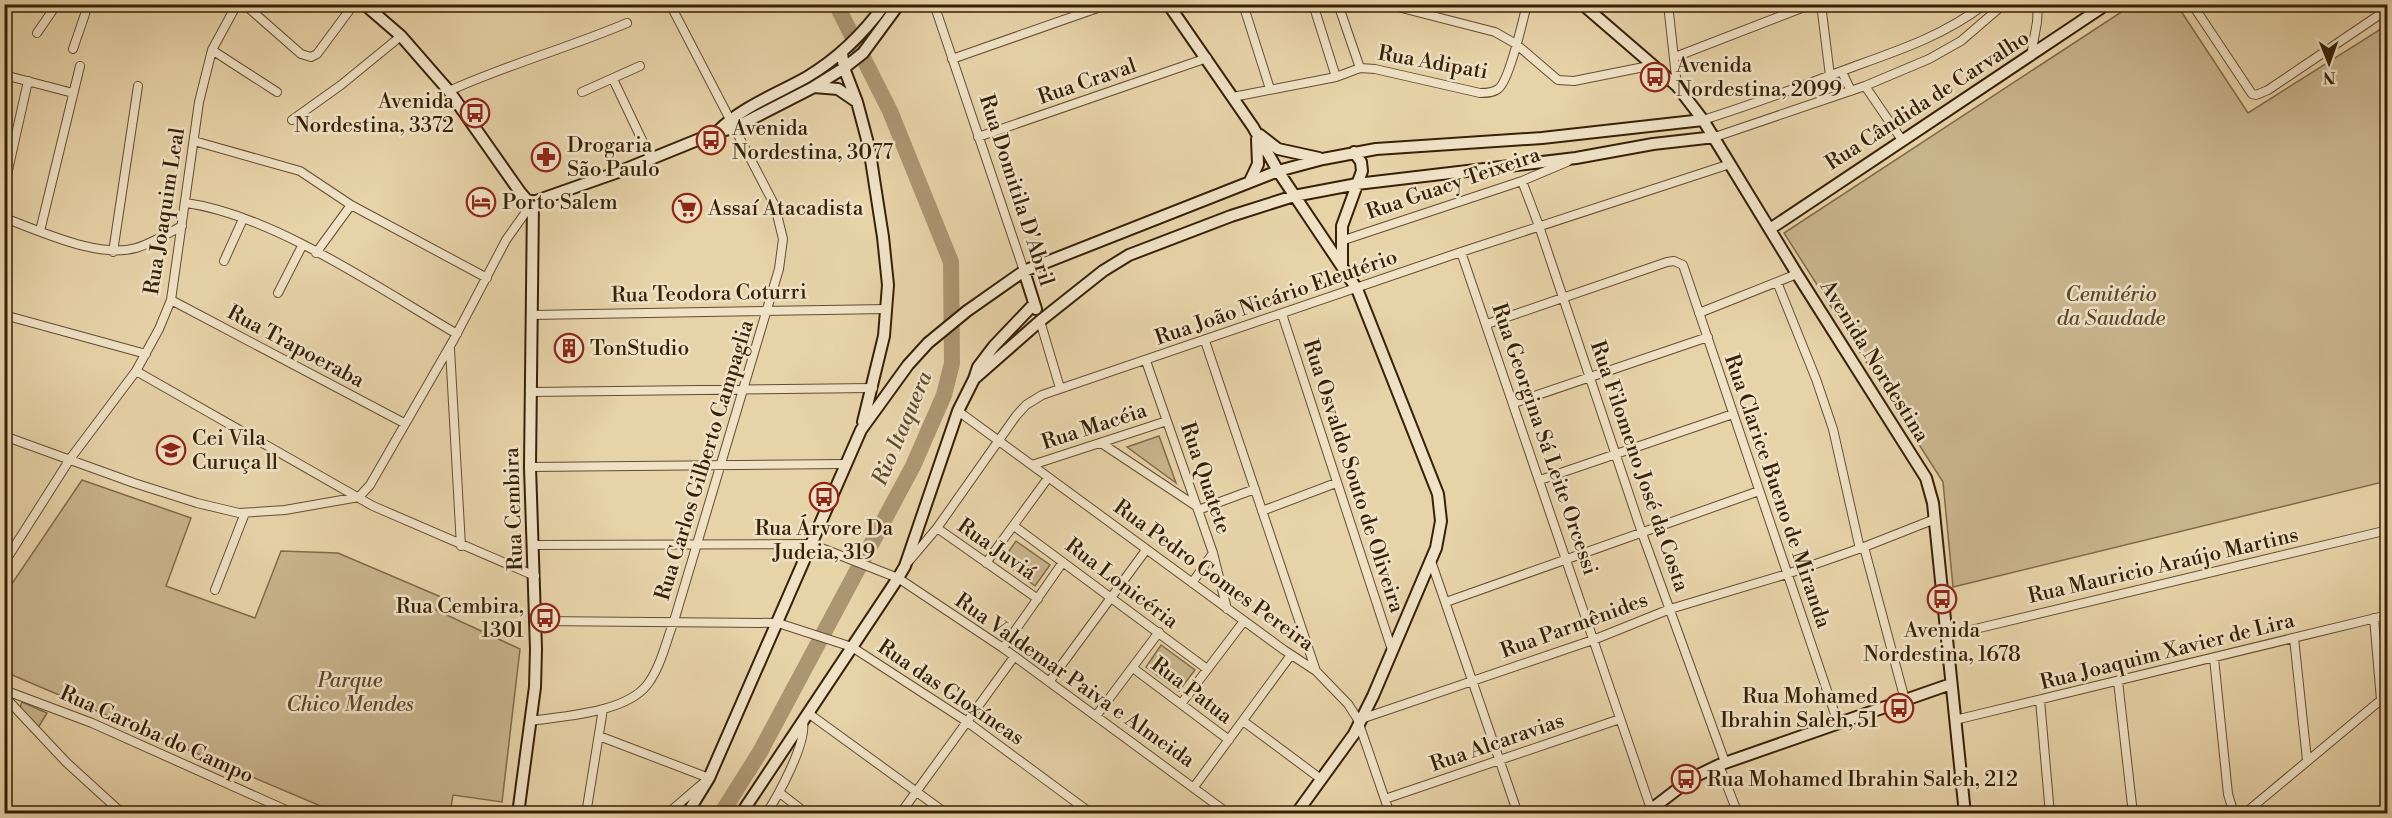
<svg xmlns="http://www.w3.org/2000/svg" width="2392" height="818" viewBox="0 0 2392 818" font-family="'Libre Bodoni',serif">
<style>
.green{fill:#c9b58d;stroke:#806b4a;stroke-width:1.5}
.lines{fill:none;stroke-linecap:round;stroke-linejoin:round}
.river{stroke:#ab9671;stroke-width:16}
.street-casing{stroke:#634e2f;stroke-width:10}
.secondary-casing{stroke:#372107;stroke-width:14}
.street{stroke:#efe2c6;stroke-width:8}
.secondary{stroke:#efe2c6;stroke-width:10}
.labels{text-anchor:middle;stroke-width:5;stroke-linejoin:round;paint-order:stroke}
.street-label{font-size:21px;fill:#372107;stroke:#efe2c6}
.poi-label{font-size:21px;fill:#372107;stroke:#efe2c6;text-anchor:start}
.park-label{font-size:21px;font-style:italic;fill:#5c4628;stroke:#efe2c6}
.water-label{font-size:22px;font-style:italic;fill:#604a2c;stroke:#efe2c6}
</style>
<rect width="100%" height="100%" fill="#e7d3a8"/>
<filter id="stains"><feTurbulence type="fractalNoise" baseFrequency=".00333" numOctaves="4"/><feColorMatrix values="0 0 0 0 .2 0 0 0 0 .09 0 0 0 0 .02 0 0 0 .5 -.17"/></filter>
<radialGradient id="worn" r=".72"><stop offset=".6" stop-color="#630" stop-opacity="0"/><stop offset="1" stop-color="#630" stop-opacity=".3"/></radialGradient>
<!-- green -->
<path class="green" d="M2132 5H2177L2248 113 2387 25V481L1953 587 1943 482 1784 233Z
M1159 436 1176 483 1127 447Z
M82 480 191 518 166 586 255 618 281 551 338 553 441 597 436 610 520 649 502 802 453 795 450 813H337L5 672V594Z
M1016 541 1050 565 1035 586 1002 561Z
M1161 645 1195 670 1179 691 1146 667Z
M22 702 47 713 38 728 20 707Z"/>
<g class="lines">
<!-- river -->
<path class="river" d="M721 814 760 752 913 466 944 395 952 363 951 262 890 111 836 4"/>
<!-- street casing -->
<g class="street-casing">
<path id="street" d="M223 4 233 10
M244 4 301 54 311 57 317 54 354 4
M934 4 1024 271
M1243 4 1270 89
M1313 4 1336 77
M1338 4 1360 68
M1386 4 1495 32 1516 44 1558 80 1574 81 1654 65
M1668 4 1677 86
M1821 4 1830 76
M2192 4 2252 94 2256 95 2268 90 2388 9
M37 33 57 4
M73 49 85 14V4
M212 50 277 92
M2031 56 2037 22 2038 4
M1675 57 1812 4
M952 59 1109 4
M1842 72 1851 91
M4 75 73 93
M613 79 651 159
M1865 86 1902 140
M449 91C506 65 568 48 627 23
M582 92 640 66
M1233 97 1336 77 1360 68 1375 69 1480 93C1486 93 1493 93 1498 89 1509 82 1523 20 1527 4
M292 120 341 85 401 36
M1703 120C1755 104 1807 84 1858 65 1903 49 1946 34 1985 4
M978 137 1207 58
M1715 137 1865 86 1929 59 1961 41 2004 4
M194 141 300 171 351 205 487 278
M1522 181 1539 226 1642 533 1725 762
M4 188 28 81
M186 203C273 215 380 289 457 334
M4 218C41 231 98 259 136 248 152 243 167 234 182 226
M40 231 80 66
M1341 241 1522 181 1567 162
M113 252 138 86
M1461 252 1651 809
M316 253 351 205
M224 261 243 219
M1777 282 1816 379 1833 429 1860 549
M278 293 302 246
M171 300 404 423
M1699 313 1797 274
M1282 314 1392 650
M4 315 146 354
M531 315 887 309
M1040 321 1060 388
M1487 324 1667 262 1674 261 1683 265 1838 723
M1205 341 1316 671
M450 349 461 546
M1146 361 1213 553 1227 609
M136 371 373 506 535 576
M530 392 873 388
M1514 403 1708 337
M958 411 1284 650 1316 671 1348 704 1357 718 1390 814
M4 436 134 483 197 503 239 513 285 510 359 497 370 485 454 339 506 240 533 202
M1101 443 1196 506
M1032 465 1167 421
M530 467 845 464
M1540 480 1733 414
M1198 510 1255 489
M1262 511 1336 483
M1014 526 1207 669
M937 528 1038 599
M533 545 811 544 898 578 1003 648 1229 814
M1864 547 1905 700
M909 561 937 528 1016 416 1026 405 1042 395 1461 252 1730 164
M1431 561 1518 814
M4 563 70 459 136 371 159 329 171 300 199 102 212 50 237 4
M986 563 1048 478
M1192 583 1213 553
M215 590 245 513
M1446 602 1759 491
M2374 618 2381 700
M537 621 778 623 852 647 966 721 1092 814
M1946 636 2388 530
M2294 638 2307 760
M1003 648 1063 562
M2214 658 2228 794 2234 814
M1133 668 1229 740
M2118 681 2133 814
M1049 682 1146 550
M4 690 92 723 295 814
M4 696 66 762 123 814
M2040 700 2050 814
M1181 704 1244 621
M808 713 947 814
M1096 716 1159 632
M1361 719 1593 640 1670 609 1787 574 1864 547 1935 519
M1955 720 2388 615
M530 721C563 716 625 713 647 685 661 667 666 641 674 621L779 269 783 239 775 206 670 4
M1243 721 1321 779
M599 736 709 778 667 814
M1719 765 1738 814
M1194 787 1291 655
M780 793 807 814
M1385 799 1620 719
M586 814 603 709
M766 814C778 796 807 743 803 722
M900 814 1014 657
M2244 814 2388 694"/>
</g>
<!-- secondary casing -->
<g class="secondary-casing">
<path id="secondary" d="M364 4 401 36 449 91 520 192 526 199 533 202 621 171 717 132 734 128 812 88 844 68 863 53 899 4
M1168 4 1253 127 1278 171 1357 289 1438 494 1441 521 1436 548 1373 696 1354 734 1296 814
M1582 4 1677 86 1703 120 1797 274 1926 478 1933 503 1965 814
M842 53 844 68 857 102 869 147 883 237 888 285 884 336 863 422
M814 87 838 89 857 102
M717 132C741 107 777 94 807 77 839 58 863 34 885 4
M1260 135 1278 149 1319 158
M1250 181 1258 164 1257 139
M1770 229 2107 4
M1342 266V226L1362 171 1361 162 1354 152
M1024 271 1036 309
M974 379 1040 321 1103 271 1129 255 1231 216 1294 196 1357 184 1576 158 1653 144 1715 137
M518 814 535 687 536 649 530 467 533 202
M687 814 709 778 861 430 908 365 928 343 967 311 1024 271 1278 171 1323 159 1376 149 1542 138 1703 120
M741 814 898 578 905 566 958 411 974 379 978 367 994 346 1034 304
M1645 814 1692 778 1719 765 1951 684"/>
</g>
<!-- street -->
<use href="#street" class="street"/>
<!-- secondary -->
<use href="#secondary" class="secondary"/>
</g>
<!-- icons -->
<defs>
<g id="bus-ring" transform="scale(1.5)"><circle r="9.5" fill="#efe2c6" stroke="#8f2418" stroke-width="1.5"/><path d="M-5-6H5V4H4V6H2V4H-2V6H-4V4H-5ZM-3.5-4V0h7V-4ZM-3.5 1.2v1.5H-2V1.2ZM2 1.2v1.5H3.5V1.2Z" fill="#8f2418"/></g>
<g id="pharmacy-ring" transform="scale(1.5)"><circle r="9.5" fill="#efe2c6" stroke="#8f2418" stroke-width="1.5"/><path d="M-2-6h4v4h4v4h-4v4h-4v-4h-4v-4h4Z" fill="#8f2418"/></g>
<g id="hotel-ring" transform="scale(1.5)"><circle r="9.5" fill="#efe2c6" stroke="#8f2418" stroke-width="1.5"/><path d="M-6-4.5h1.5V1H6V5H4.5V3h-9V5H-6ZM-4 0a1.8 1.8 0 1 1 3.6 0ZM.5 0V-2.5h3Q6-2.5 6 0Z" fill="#8f2418"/></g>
<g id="supermarket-ring" transform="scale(1.5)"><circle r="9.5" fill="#efe2c6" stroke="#8f2418" stroke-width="1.5"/><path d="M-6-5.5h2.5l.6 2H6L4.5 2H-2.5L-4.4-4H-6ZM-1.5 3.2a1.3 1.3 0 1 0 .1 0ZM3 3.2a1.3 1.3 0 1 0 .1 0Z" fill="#8f2418"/></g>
<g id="building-ring" transform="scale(1.5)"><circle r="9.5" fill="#efe2c6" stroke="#8f2418" stroke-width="1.5"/><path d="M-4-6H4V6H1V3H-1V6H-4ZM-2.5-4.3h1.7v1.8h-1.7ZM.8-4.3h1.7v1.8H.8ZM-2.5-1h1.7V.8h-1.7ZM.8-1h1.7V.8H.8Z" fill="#8f2418"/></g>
<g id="school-ring" transform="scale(1.5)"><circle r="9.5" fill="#efe2c6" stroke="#8f2418" stroke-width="1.5"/><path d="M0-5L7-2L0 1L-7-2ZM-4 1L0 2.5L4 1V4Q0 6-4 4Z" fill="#8f2418"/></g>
</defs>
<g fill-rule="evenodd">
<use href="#bus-ring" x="1655" y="77"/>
<use href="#bus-ring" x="475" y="113"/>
<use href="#bus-ring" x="711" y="140"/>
<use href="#pharmacy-ring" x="546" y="157"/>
<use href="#hotel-ring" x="481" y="202"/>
<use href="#supermarket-ring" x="687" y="208"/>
<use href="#building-ring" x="569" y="348"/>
<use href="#school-ring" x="171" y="450"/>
<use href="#bus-ring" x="824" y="497"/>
<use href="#bus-ring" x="1942" y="599"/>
<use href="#bus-ring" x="545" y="618"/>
<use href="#bus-ring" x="1899" y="708"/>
<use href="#bus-ring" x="1686" y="779"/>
</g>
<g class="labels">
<!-- street labels -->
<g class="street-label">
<text transform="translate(1433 62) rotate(10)" y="7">Rua Adipati</text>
<text transform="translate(1087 81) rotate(-19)" y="7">Rua Craval</text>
<text transform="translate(1927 100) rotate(-33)" y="7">Rua Cândida de Carvalho</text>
<text transform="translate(1453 183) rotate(-19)" y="7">Rua Guacy Teixeira</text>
<text transform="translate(1017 190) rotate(72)" y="7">Rua Domitila D'Abril</text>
<text transform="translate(164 211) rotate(-81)" y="7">Rua Joaquim Leal</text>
<text transform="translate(709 293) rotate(-1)" y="7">Rua Teodora Coturri</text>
<text transform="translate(1276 297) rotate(-19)" y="7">Rua João Nicário Eleutério</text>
<text transform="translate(296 346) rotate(28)" y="7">Rua Trapoeraba</text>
<text transform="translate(1875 361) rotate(58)" y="7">Avenida Nordestina</text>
<text transform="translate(1094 426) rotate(-18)" y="7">Rua Macéia</text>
<text transform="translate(1545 439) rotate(71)" y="7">Rua Georgina Sá Leite Orcessi</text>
<text transform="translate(704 460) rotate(-73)" y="7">Rua Carlos Gilberto Campaglia</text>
<text transform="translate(1640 466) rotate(71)" y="7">Rua Filomeno José da Costa</text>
<text transform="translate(1354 476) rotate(72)" y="7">Rua Osvaldo Souto de Oliveira</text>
<text transform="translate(1206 478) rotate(71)" y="7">Rua Quatete</text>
<text transform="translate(1778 491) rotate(71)" y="7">Rua Clarice Bueno de Miranda</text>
<text transform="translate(513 509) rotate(-92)" y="7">Rua Cembira</text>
<text transform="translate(997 549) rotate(35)" y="7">Rua Juviá</text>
<text transform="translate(2163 565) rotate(-13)" y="7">Rua Mauricio Araújo Martins</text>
<text transform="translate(1214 575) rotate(36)" y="7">Rua Pedro Gomes Pereira</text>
<text transform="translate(1122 583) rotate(37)" y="7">Rua Lonicéria</text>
<text transform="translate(1574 625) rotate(-20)" y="7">Rua Parmênides</text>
<text transform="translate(2167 651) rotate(-14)" y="7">Rua Joaquim Xavier de Lira</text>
<text transform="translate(1075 680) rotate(35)" y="7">Rua Valdemar Paiva e Almeida</text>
<text transform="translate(1192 690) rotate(37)" y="7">Rua Patua</text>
<text transform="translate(951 692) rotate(34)" y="7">Rua das Gloxíneas</text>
<text transform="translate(157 734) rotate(24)" y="7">Rua Caroba do Campo</text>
<text transform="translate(1497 742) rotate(-19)" y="7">Rua Alcaravias</text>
</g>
<!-- poi labels -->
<g class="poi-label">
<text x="1676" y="72">Avenida<tspan x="1676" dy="24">Nordestina, 2099</tspan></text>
<text x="454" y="108" text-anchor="end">Avenida<tspan x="454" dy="24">Nordestina, 3372</tspan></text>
<text x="732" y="135">Avenida<tspan x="732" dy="24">Nordestina, 3077</tspan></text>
<text x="567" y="152">Drogaria<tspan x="567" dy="24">São Paulo</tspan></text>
<text x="502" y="209">Porto Salem</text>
<text x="708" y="215">Assaí Atacadista</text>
<text x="590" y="355">TonStudio</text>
<text x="192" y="445">Cei Vila<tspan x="192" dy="24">Curuça ll</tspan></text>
<text x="824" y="535" text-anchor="middle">Rua Árvore Da<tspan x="824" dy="24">Judeia, 319</tspan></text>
<text x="524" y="613" text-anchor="end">Rua Cembira,<tspan x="524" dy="24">1301</tspan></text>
<text x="1942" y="637" text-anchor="middle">Avenida<tspan x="1942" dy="24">Nordestina, 1678</tspan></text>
<text x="1878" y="703" text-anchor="end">Rua Mohamed<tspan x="1878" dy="24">Ibrahin Saleh, 51</tspan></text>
<text x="1707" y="786">Rua Mohamed Ibrahin Saleh, 212</text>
</g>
<!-- park labels -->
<g class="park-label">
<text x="2111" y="301">Cemitério<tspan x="2111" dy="24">da Saudade</tspan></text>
<text x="350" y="687">Parque<tspan x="350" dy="24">Chico Mendes</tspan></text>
</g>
<!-- water labels -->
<g class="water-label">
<text transform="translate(901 428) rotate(-67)" y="8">Rio Itaquera</text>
</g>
</g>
<!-- margin -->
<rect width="2392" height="818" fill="none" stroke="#e7d3a8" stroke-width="24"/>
<rect x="6" y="6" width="2380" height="806" fill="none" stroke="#372107" stroke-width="3"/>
<rect x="12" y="12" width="2368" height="794" fill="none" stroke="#372107" stroke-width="1.5"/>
<!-- north arrow -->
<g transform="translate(2329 63) rotate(179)" stroke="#efe2c6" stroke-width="4.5" paint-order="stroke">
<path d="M0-4.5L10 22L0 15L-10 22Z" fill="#372107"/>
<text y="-9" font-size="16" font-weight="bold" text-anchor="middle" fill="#372107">N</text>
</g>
<rect width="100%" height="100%" filter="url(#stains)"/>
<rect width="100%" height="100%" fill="url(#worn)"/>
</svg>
